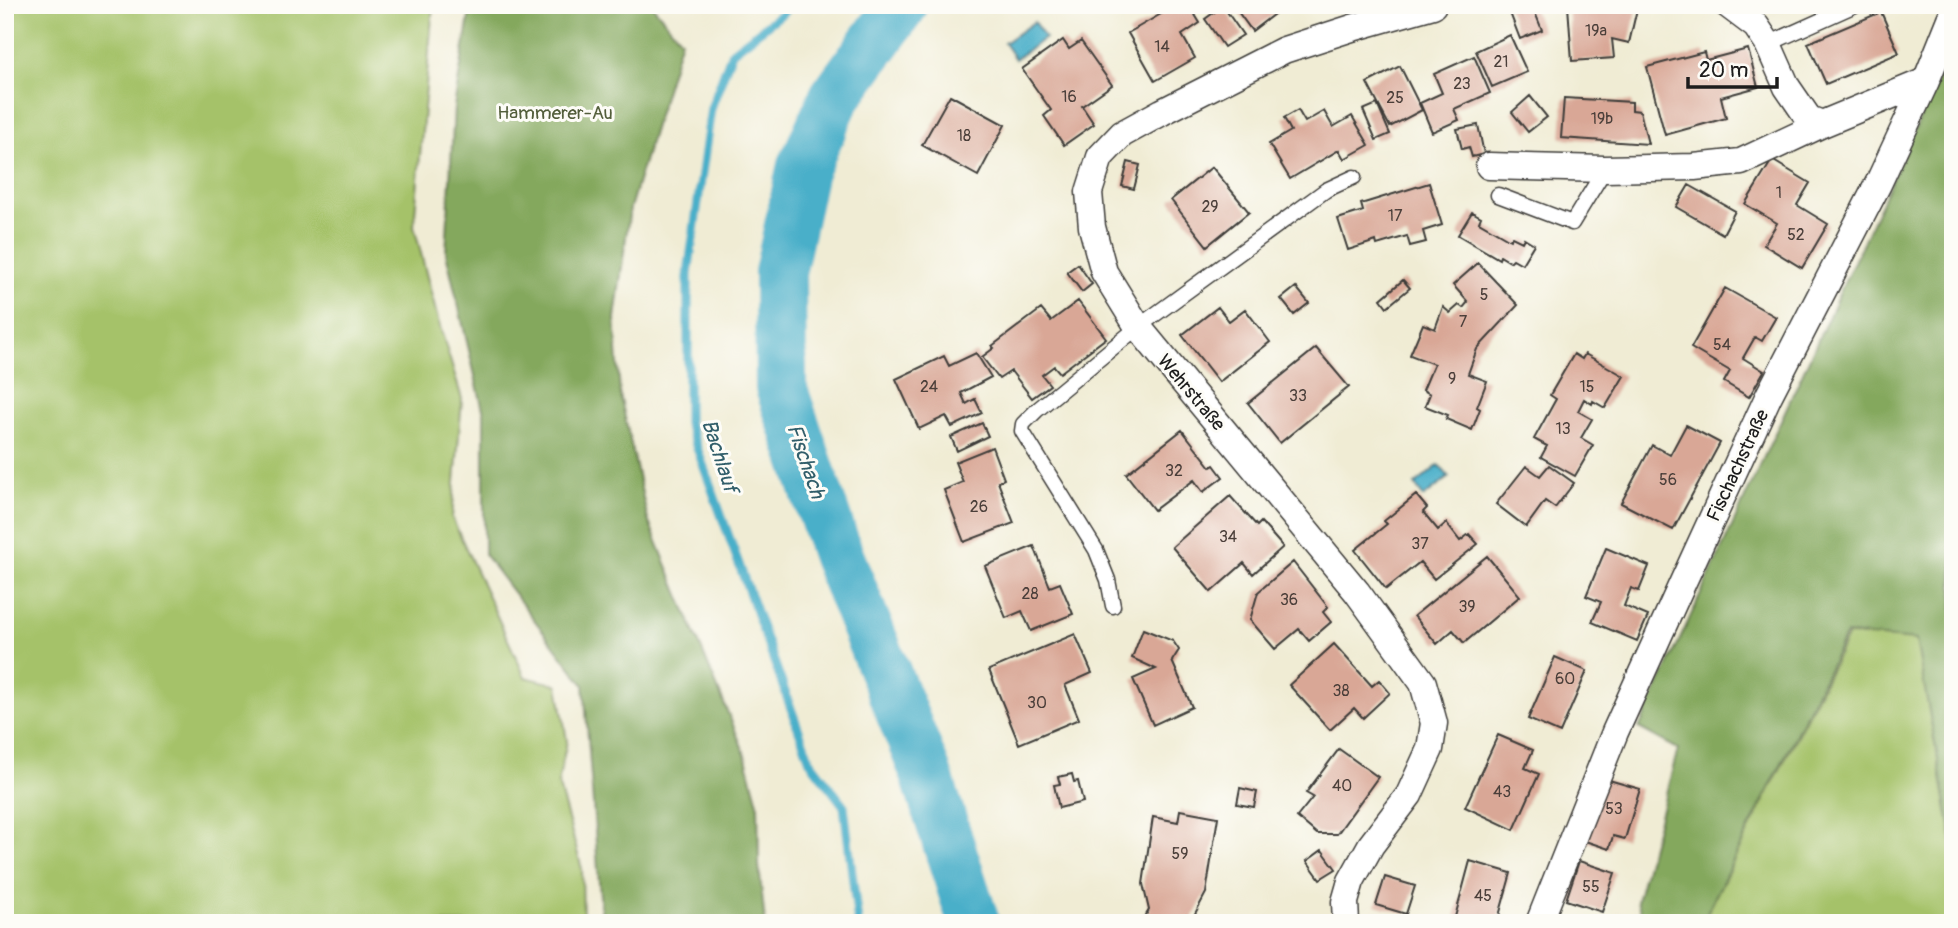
<svg xmlns="http://www.w3.org/2000/svg" width="1958" height="928" viewBox="0 0 1958 928" font-family="Pangolin,sans-serif">
<style>
.green{fill:#a5c269;stroke:#606f42;stroke-width:2}
.forest{fill:#84a85d;stroke:#50623c;stroke-width:2}
.water{fill:#4aafc9;stroke:#336672;stroke-width:2}
.lines{fill:none;stroke-linecap:round;stroke-linejoin:round}
.stream{stroke:#4aafc9;stroke-width:9}
.river{stroke:#4aafc9;stroke-width:52}
.building{fill:#d9a796}
.service-casing{stroke:#3c3b38;stroke-width:17}
.minor-casing{stroke:#3c3b38;stroke-width:29}
.service{stroke:#fff;stroke-width:14}
.minor{stroke:#fff;stroke-width:26}
.labels{text-anchor:middle;stroke-width:6;stroke-linejoin:round;paint-order:stroke}
.number-label{font-size:16px;fill:#4b3f3a}
.park-label{font-size:19px;fill:#535e3b;stroke:#fdfcf7}
.street-label{font-size:19px;fill:#1c1c1c;stroke:#fdfcf7}
.water-label{font-size:21px;font-style:italic;fill:#315e6a;stroke:#fdfcf7}
</style>
<rect width="100%" height="100%" fill="#fdfcf7"/>
<filter id="ink" filterUnits="userSpaceOnUse"><feTurbulence type="fractalNoise" baseFrequency=".0143" numOctaves="2"/><feDisplacementMap in="SourceGraphic" scale="14" xChannelSelector="R" yChannelSelector="G"/><feConvolveMatrix kernelMatrix="1 2 1 2 8 2 1 2 1" color-interpolation-filters="sRGB"/></filter>
<filter id="wash" filterUnits="userSpaceOnUse"><feTurbulence type="fractalNoise" baseFrequency=".00686" numOctaves="4" result="noise"/><feDisplacementMap in="SourceGraphic" scale="28" xChannelSelector="R" yChannelSelector="G"/><feGaussianBlur stdDeviation="1.57" result="paint"/><feColorMatrix in="noise" values="0 0 0 0 0 0 0 0 0 0 0 0 0 0 0 0 0 1.4 0 .05"/><feComposite in="paint" operator="in"/></filter>
<g filter="url(#wash)">
<rect width="100%" height="100%" fill="#f0ecd4"/>
<!-- green -->
<path class="green" d="M5 5H433L414 226 438 320 462 399 452 518 525 677 558 685 567 741 558 783 582 869 583 923H5Z
M1848 635 1916 639 1953 842V923H1702Z"/>
<!-- forest -->
<path class="forest" d="M471 5H652L681 40 630 208 615 318 620 395 648 520 745 754 758 803 759 865 765 923H602L584 685 484 554V414L446 253 454 107Z
M1953 47V842L1916 640 1846 634 1702 923H1644L1637 901 1678 749 1639 728Z"/>
<!-- water -->
<path class="water" d="M1034 22 1045 38 1015 59 1004 43Z
M1439 465 1449 477 1424 497 1415 485Z"/>
<g class="lines">
<!-- stream -->
<path class="stream" d="M789 5 784 12 732 52 711 108 688 274V423L810 761 844 806 858 923"/>
<!-- river -->
<path class="river" d="M902 5 835 97 802 170 780 273 781 387 838 556 925 771 974 923"/>
</g>
<g id="blocks">
<!-- building -->
<path class="building" d="M1165 5H1189L1200 23 1182 35 1195 58 1155 81 1128 33 1168 10Z
M1233 5H1286L1252 31Z
M1507 5H1532L1542 30 1520 39Z
M1622 5 1637 9 1629 43 1612 39 1614 58 1572 61 1568 6Z
M1223 6 1243 35 1224 47 1205 19Z
M1881 12 1899 53 1826 84 1808 43Z
M1510 35 1527 72 1492 87 1476 51Z
M1063 40 1069 49 1081 41 1112 85 1082 106 1094 124 1064 145 1044 116 1051 110 1022 69Z
M1748 49 1758 87 1721 97 1726 118 1665 135 1647 67 1704 52 1706 60Z
M1474 56 1490 93 1454 109 1459 120 1432 132 1420 103 1442 93 1434 74Z
M1400 66 1422 110 1390 127 1367 83Z
M950 95 1005 125 978 176 922 145Z
M1530 96 1547 117 1528 132 1512 112Z
M1564 98 1632 102V110L1640 111 1648 144 1561 138Z
M1377 104 1390 134 1376 140 1363 110Z
M1298 110 1305 122 1324 111 1333 127 1352 116 1369 145 1344 159 1339 150 1290 179 1269 144 1291 131 1284 118Z
M1478 125 1484 154 1472 157 1469 147 1462 149 1457 129Z
M1772 160 1810 183 1797 205 1828 224 1802 268 1764 245 1777 223 1745 204Z
M1128 162 1140 165 1134 189 1122 186Z
M1212 167 1249 212 1207 246 1171 200Z
M1429 183 1442 225 1423 231 1426 242 1410 246 1407 236 1377 245 1376 241 1348 250 1338 219 1363 211 1361 204Z
M1689 185 1735 211 1723 234 1676 207Z
M1472 212 1481 217 1479 222 1510 240 1512 237 1522 242 1524 238 1534 244 1522 264 1513 259 1510 262 1500 256 1499 259 1458 235Z
M1478 263 1518 305 1477 349 1468 374 1487 381 1477 407 1480 409 1472 430 1446 419 1448 415 1425 406 1430 394 1423 390 1434 364 1410 355 1423 324 1435 329 1443 307 1450 313 1459 305 1463 308 1468 302 1453 285Z
M1078 264 1092 284 1082 292 1067 272Z
M1403 280 1410 288 1387 307 1381 299Z
M1296 287 1309 303 1294 315 1281 299Z
M1725 288 1776 317 1762 341 1755 337 1743 358 1764 371 1749 397 1724 382 1730 371 1691 348Z
M1078 301 1106 338 1060 373 1054 366 1042 375 1050 385 1032 398 1011 371 999 379 982 357 994 348 992 346 1041 309 1051 321Z
M1218 307 1229 321 1245 309 1270 342 1219 382 1182 335Z
M1316 348 1349 387 1280 443 1248 403Z
M976 353 991 377 961 393 966 404 975 399 982 413 952 427 946 416 919 429 896 379 944 356 949 366Z
M1574 354 1582 359 1585 354 1624 376 1605 408 1593 401 1592 404 1584 399 1578 411 1592 419 1581 438 1593 445 1575 476 1541 457 1547 446 1534 439 1556 399 1550 395Z
M982 423 988 436 957 451 951 437Z
M1686 425 1720 443 1673 530 1621 503 1652 445 1670 455Z
M1182 430 1211 467 1214 465 1223 477 1203 492 1194 480 1154 510 1126 474Z
M992 447 1004 479 998 482 1014 523 964 542 944 490 963 482 955 462Z
M1549 465 1574 483 1555 508 1545 501 1526 527 1496 504 1526 466 1540 476Z
M1416 495 1427 508 1423 512 1438 530 1446 523 1460 541 1469 534 1478 544 1434 579 1420 562 1386 589 1355 550 1387 524 1384 521Z
M1230 496 1257 526 1261 522 1283 547 1253 574 1244 563 1211 592 1172 547Z
M1034 546 1050 587 1060 583 1073 614 1031 631 1022 611 1006 618 985 566Z
M1606 548 1649 566 1639 591 1631 588 1624 606 1648 616 1637 641 1592 622 1601 602 1586 596Z
M1487 556 1520 596 1464 643 1453 630 1437 644 1414 616Z
M1293 562 1328 607 1323 612 1331 622 1309 641 1299 629 1275 649 1250 620 1258 592Z
M1143 629 1173 641 1179 650 1172 661 1192 707 1153 725 1133 679 1156 669 1132 658Z
M1075 634 1092 673 1065 685 1079 719 1019 744 989 670Z
M1334 644 1372 686 1379 680 1390 693 1363 718 1354 708 1330 730 1289 685Z
M1555 657 1587 671 1560 733 1528 719Z
M1498 735 1533 750 1525 768 1539 774 1514 830 1465 807Z
M1339 749 1378 777 1337 834H1317L1297 817 1313 797 1306 793Z
M1072 774 1074 782 1078 781 1083 802 1059 808 1054 785 1060 784 1058 777Z
M1602 778 1640 789 1625 839 1613 836 1609 849 1585 841Z
M1240 788 1257 792 1254 807 1237 804Z
M1180 810 1218 817 1206 893 1190 923H1141L1149 910 1143 884 1153 817 1178 822Z
M1322 850 1336 869 1320 879 1307 861Z
M1470 861 1511 873 1497 923H1476L1455 917Z
M1579 861 1615 873 1602 912 1566 900Z
M1385 877 1415 886 1406 914 1376 905Z"/>
</g>
</g>
<g filter="url(#ink)">
<use href="#blocks" fill-opacity="0" stroke="#3c3b38" stroke-width="2"/>
<g class="lines">
<!-- service casing -->
<g class="service-casing">
<path id="service" d="M1768 44 1855 5
M1498 195 1572 223 1605 169
M1113 606 1108 580 1096 550 1022 431 1023 424 1037 410 1138 327 1326 190 1354 177"/>
</g>
<!-- minor casing -->
<g class="minor-casing">
<path id="minor" d="M1728 5 1756 26 1768 44 1787 87 1809 119 1822 124 1926 81
M1489 166 1605 169 1694 167 1741 162 1822 124
M1346 923 1345 902 1351 881 1371 845 1409 795 1430 749 1434 723 1423 683 1357 592 1138 327 1104 272 1092 227 1089 192 1100 157 1122 134 1162 112 1284 50 1352 28 1433 5
M1539 923 1615 732 1683 582 1769 395 1878 184 1926 81 1953 14"/>
</g>
<!-- service -->
<use href="#service" class="service"/>
<!-- minor -->
<use href="#minor" class="minor"/>
</g>
</g>
<g class="labels">
<!-- number labels -->
<g class="number-label">
<text x="1596" y="36">19a</text>
<text x="1162" y="52">14</text>
<text x="1501" y="67">21</text>
<text x="1462" y="89">23</text>
<text x="1069" y="102">16</text>
<text x="1395" y="103">25</text>
<text x="1602" y="124">19b</text>
<text x="964" y="141">18</text>
<text x="1779" y="198">1</text>
<text x="1210" y="212">29</text>
<text x="1395" y="221">17</text>
<text x="1796" y="240">52</text>
<text x="1484" y="300">5</text>
<text x="1463" y="327">7</text>
<text x="1722" y="350">54</text>
<text x="1452" y="384">9</text>
<text x="929" y="392">24</text>
<text x="1587" y="392">15</text>
<text x="1298" y="401">33</text>
<text x="1563" y="434">13</text>
<text x="1174" y="476">32</text>
<text x="1668" y="485">56</text>
<text x="979" y="512">26</text>
<text x="1228" y="542">34</text>
<text x="1420" y="549">37</text>
<text x="1030" y="599">28</text>
<text x="1289" y="605">36</text>
<text x="1467" y="612">39</text>
<text x="1565" y="684">60</text>
<text x="1341" y="696">38</text>
<text x="1037" y="708">30</text>
<text x="1342" y="791">40</text>
<text x="1502" y="797">43</text>
<text x="1614" y="814">53</text>
<text x="1180" y="859">59</text>
<text x="1591" y="892">55</text>
<text x="1483" y="901">45</text>
</g>
<!-- park labels -->
<g class="park-label">
<text x="555" y="119">Hammerer-Au</text>
</g>
<!-- street labels -->
<g class="street-label">
<text transform="translate(1192 392) rotate(50)" y="7">Wehrstraße</text>
<text transform="translate(1737 465) rotate(-65)" y="7">Fischachstraße</text>
</g>
<!-- water labels -->
<g class="water-label">
<text transform="translate(720 456) rotate(72)" y="7">Bachlauf</text>
<text transform="translate(806 461) rotate(71)" y="7">Fischach</text>
</g>
</g>
<!-- margin -->
<rect width="1958" height="928" fill="none" stroke="#fdfcf7" stroke-width="28"/>
<!-- scale -->
<path d="M1688 77v10h89v-10" fill="none" stroke="#1c1c1c" stroke-width="3.5"/>
<text x="1699" y="77" font-size="21" fill="#1c1c1c" stroke="#fdfcf7" stroke-width="5" paint-order="stroke">20 m</text>
</svg>
